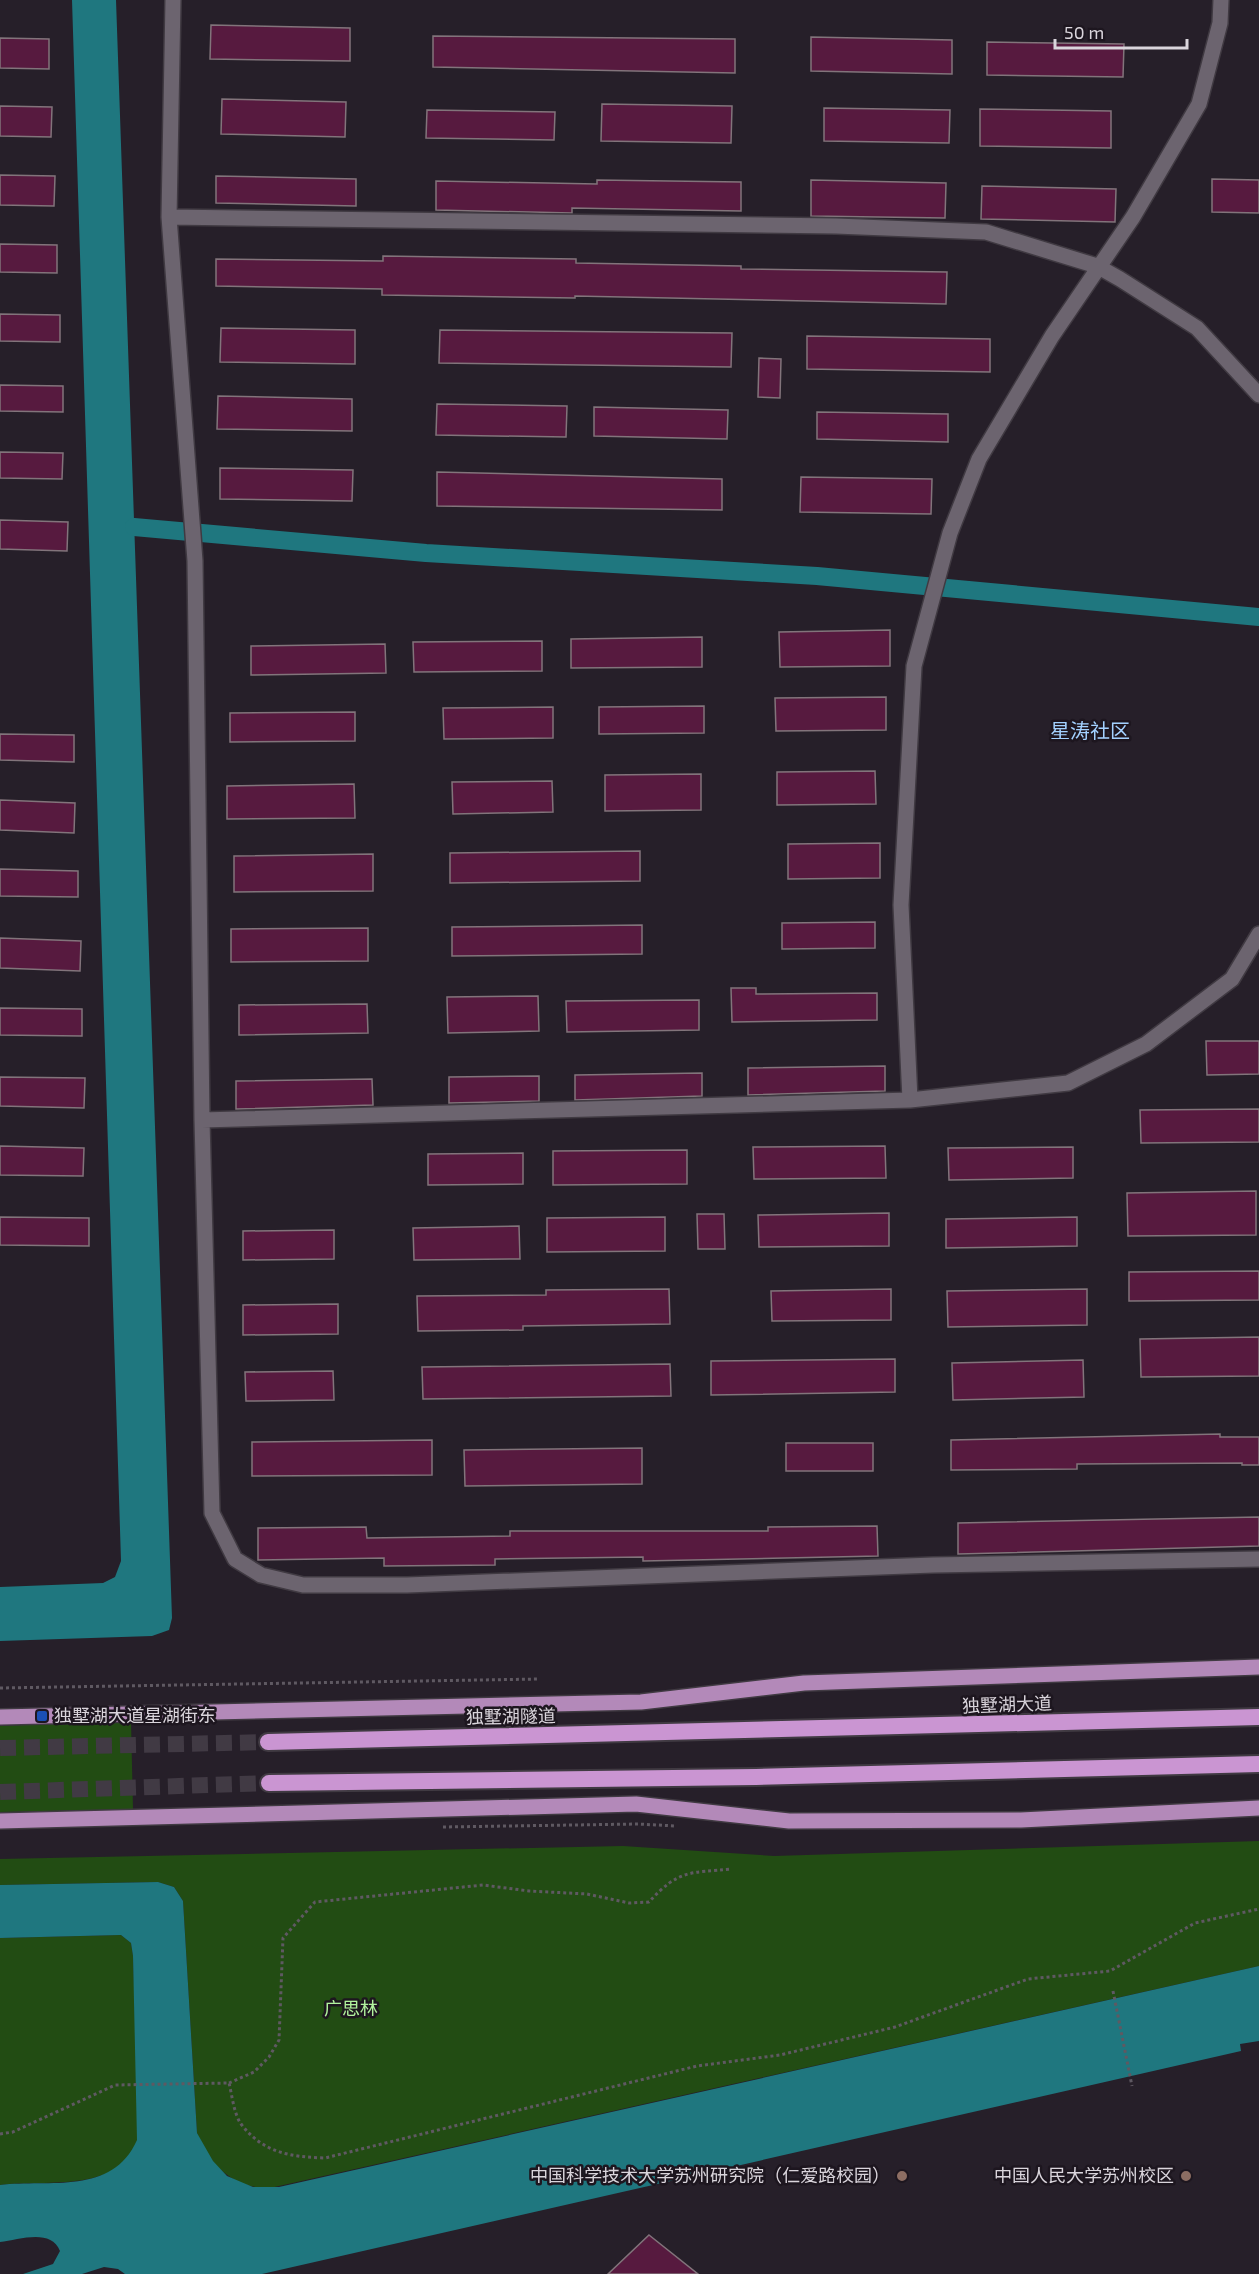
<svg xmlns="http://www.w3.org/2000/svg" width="1259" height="2274" viewBox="0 0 1259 2274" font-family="'Exo 2','Noto Sans SC',sans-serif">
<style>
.green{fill:#224c13}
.water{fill:#1f777f}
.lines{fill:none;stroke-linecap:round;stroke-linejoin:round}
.canal{stroke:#1f777f;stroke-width:18}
.building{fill:#571a3f;stroke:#82747b;stroke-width:1.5}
.trunk-tunnel{stroke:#413a44;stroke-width:16;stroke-dasharray:16 8;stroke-linecap:butt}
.minor-casing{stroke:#403a42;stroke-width:18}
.primary-casing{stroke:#403a42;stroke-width:18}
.trunk-casing{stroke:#403a42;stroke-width:20}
.path{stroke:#5f5962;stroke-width:3;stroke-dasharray:3 3;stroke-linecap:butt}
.minor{stroke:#6c646f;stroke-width:15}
.primary{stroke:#b389b9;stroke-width:15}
.trunk{stroke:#ca95d2;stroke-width:16}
.transit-dot{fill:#1a4fb4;stroke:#1d161f;stroke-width:2}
.education-dot{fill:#8d6e63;stroke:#1d161f;stroke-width:2}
.labels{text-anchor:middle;stroke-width:5;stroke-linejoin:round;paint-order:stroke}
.street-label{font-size:18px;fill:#dad5dc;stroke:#1d161f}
.poi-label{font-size:18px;fill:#dad5dc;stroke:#1d161f;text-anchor:end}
.park-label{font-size:18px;fill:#b2f39e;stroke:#1d161f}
.neighbourhood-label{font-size:20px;fill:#a3d1ff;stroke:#1d161f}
</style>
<rect width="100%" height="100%" fill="#261f29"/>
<!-- green -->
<path class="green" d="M131 1721 133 1809 0 1812V1726Z
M1259 1841V1966L270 2188C235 2189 208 2165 197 2133L183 1901 174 1887 158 1882 0 1885V1859L623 1846 774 1856Z
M121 1935 131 1943 133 1956 139 2134C127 2195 45 2179 0 2185V1938Z"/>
<!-- water -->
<path class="water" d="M72 0H116L172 1618 169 1630 152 1636 0 1641V1587L103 1583 115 1577 121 1561Z
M158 1882 174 1887 183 1901 197 2133 213 2161 227 2176 253 2187H279L1259 1966V2041L1240 2044 1241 2051 262 2274H125L118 2269 104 2267 82 2274H23L53 2264 60 2251C51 2228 19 2240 0 2242V2185C50 2179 112 2196 137 2140L133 1956 131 1943 121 1935 0 1938V1885Z"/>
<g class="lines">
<!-- canal -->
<path class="canal" d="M134 527 426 553 817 576 1259 617"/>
</g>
<!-- building -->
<path class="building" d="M211 25 350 28V61L210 59Z
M433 36 735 39V73L433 67Z
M811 37 952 40V74L811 71Z
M0 38 49 39V69L0 68Z
M987 42 1124 44 1123 77 987 75Z
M222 99 346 102 345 137 221 134Z
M602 104 732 106 731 143 601 141Z
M0 106 52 107 51 137 0 136Z
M824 108 950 110 949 143 824 141Z
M980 109 1111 111V148L980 146Z
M427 110 555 112 554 140 426 138Z
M0 175 55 176 54 206 0 205Z
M216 176 356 179V206L216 203Z
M1212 179 1259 180V213L1212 212Z
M597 180 741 182V211L572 208V213L436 210V181L597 184Z
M811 180 946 183 945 218 811 216Z
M982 186 1116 189 1115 222 981 219Z
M0 244 57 245V273L0 272Z
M383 256 576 259V263L741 266V269L947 272 946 304 575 296V298L382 295V289L216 286V259L383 261Z
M0 314 60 315V342L0 341Z
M221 328 355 330V364L220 362Z
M440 330 732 333 731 367 439 363Z
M807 336 990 339V372L807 369Z
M759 358 781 359 780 398 758 397Z
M0 385 63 386V412L0 411Z
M218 396 352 399V431L217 429Z
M437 404 567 406 566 437 436 435Z
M594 407 728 410 727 439 594 436Z
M817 412 948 414V442L817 439Z
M0 452 63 453 62 479 0 478Z
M220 468 353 470 352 501 220 499Z
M437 472 722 479V510L437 506Z
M801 477 932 479 931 514 800 512Z
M0 520 68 522 67 551 0 549Z
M890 630V666L780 667 779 632Z
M702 637V667L571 668V639Z
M542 641V671L414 672 413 642Z
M385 644 386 673 251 675V646Z
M886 697V730L776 731 775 698Z
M704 706V733L599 734V707Z
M553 707V738L444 739 443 708Z
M355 712V741L230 742V713Z
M0 734 74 735V762L0 760Z
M875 771 876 804 777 805V772Z
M701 774V810L605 811V775Z
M552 781 553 812 453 814 452 782Z
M354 784 355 818 227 819V786Z
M0 800 75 803 74 833 0 830Z
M880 843V878L788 879V844Z
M640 851V881L450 883V853Z
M373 854V891L234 892V856Z
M0 869 78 871V897L0 896Z
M875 922V948L782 949V923Z
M642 925V954L452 956V927Z
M368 928V961L231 962V929Z
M0 938 81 941 80 971 0 968Z
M731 988H756V994L877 993V1020L732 1022Z
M538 996 539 1031 448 1033 447 997Z
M699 1000V1030L567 1032 566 1001Z
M367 1004 368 1033 239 1035V1005Z
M0 1008 82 1009V1036L0 1035Z
M1206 1041H1259V1074L1207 1075Z
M885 1066V1091L748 1095V1068Z
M702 1073V1096L575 1100V1075Z
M539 1076V1101L449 1103V1077Z
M0 1077 85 1078 84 1108 0 1106Z
M372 1079 373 1105 236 1109V1081Z
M1259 1109V1142L1141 1143 1140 1110Z
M0 1146 84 1148 83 1176 0 1175Z
M885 1146 886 1178 754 1179 753 1147Z
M1073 1147V1178L949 1180 948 1148Z
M687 1150V1184L553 1185V1151Z
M523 1153V1184L428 1185V1154Z
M1256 1191V1235L1128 1236 1127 1193Z
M889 1213V1246L759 1247 758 1215Z
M697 1214H724L725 1249H698Z
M0 1217 89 1218V1246L0 1245Z
M665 1217V1251L547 1252V1218Z
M1077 1217V1246L946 1248V1219Z
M519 1226 520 1259 414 1260 413 1228Z
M334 1230V1259L243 1260V1231Z
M1259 1271V1300L1129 1301V1272Z
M669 1289 670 1324 523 1326V1330L418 1331 417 1296 546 1295V1290Z
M891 1289V1320L772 1321 771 1291Z
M1087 1289V1325L948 1327 947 1291Z
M338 1304V1334L243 1335V1305Z
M1259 1337V1376L1141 1377 1140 1339Z
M895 1359V1392L711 1395V1361Z
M1083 1360 1084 1397 953 1400 952 1363Z
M670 1364 671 1396 423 1399 422 1367Z
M333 1371 334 1400 246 1401 245 1372Z
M1220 1434V1437H1259V1465H1242V1463L1077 1464V1469L951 1470V1440Z
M432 1440V1475L252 1476V1442Z
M786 1443H873V1471H786Z
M642 1448V1484L465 1486 464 1450Z
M1259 1517V1546L958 1554V1523Z
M877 1526 878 1556 643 1561V1557L495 1559V1565L384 1566V1558L258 1560V1528L366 1527 367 1538 510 1536V1531H768V1527Z
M649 2235 698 2274H608Z"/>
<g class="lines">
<!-- trunk-tunnel -->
<path class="trunk-tunnel" d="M0 1748 268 1742
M0 1792 269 1783"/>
<!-- minor casing -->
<g class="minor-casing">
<path id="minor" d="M173 0 169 217 195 561 202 1120 212 1513 235 1559 261 1575 303 1585H407L933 1565 1259 1559
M169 217 836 226 986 232 1097 266 1120 279 1197 328 1259 395
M910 1100 901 905 914 666 950 533 979 459 1052 336 1133 217 1199 104 1220 23 1221 0
M202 1120 910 1100 1068 1083 1146 1044 1232 979 1259 934"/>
</g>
<!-- primary casing -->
<g class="primary-casing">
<path id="primary" d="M0 1717 641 1702 804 1683 1259 1667
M0 1821 636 1804 789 1821 1021 1820 1259 1808"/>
</g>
<!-- trunk casing -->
<g class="trunk-casing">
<path id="trunk" d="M268 1742 1259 1717
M269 1783 756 1777 1259 1764"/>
</g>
<!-- path -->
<path class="path" d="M0 1688 539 1679
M443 1827 638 1824 676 1826
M1113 1991 1132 2086
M229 2083 254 2072 269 2057 279 2040 283 1938 315 1902 483 1885 529 1891 587 1894 629 1903 649 1902C679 1869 690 1873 732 1869
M0 2134 13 2132 115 2085 229 2083C232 2095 234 2114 241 2124 263 2153 291 2157 325 2158L697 2066 780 2055 895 2027 1028 1979 1110 1971 1195 1923 1259 1909"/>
<!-- minor -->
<use href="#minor" class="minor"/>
<!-- primary -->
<use href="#primary" class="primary"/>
<!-- trunk -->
<use href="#trunk" class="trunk"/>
</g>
<!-- markers -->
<rect class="transit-dot" x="36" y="1710" width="12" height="12" rx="3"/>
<g class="education-dot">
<circle cx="902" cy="2176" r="6"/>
<circle cx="1186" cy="2176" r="6"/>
</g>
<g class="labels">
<!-- street labels -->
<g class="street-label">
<text transform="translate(1007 1705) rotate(-2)" y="6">独墅湖大道</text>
<text transform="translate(511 1717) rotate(-1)" y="6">独墅湖隧道</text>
</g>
<!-- poi labels -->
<g class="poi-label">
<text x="54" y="1722" text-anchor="start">独墅湖大道星湖街东</text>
<text x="890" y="2182">中国科学技术大学苏州研究院（仁爱路校园）</text>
<text x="1174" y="2182">中国人民大学苏州校区</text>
</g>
<!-- park labels -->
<g class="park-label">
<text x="351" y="2015">广思林</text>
</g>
<!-- neighbourhood labels -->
<g class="neighbourhood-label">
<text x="1090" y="738">星涛社区</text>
</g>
</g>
<!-- scale -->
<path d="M1055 39v9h132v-9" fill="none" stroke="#dad5dc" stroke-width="3"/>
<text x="1064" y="39" font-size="18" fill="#dad5dc" stroke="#1d161f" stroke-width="4.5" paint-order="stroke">50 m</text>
</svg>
